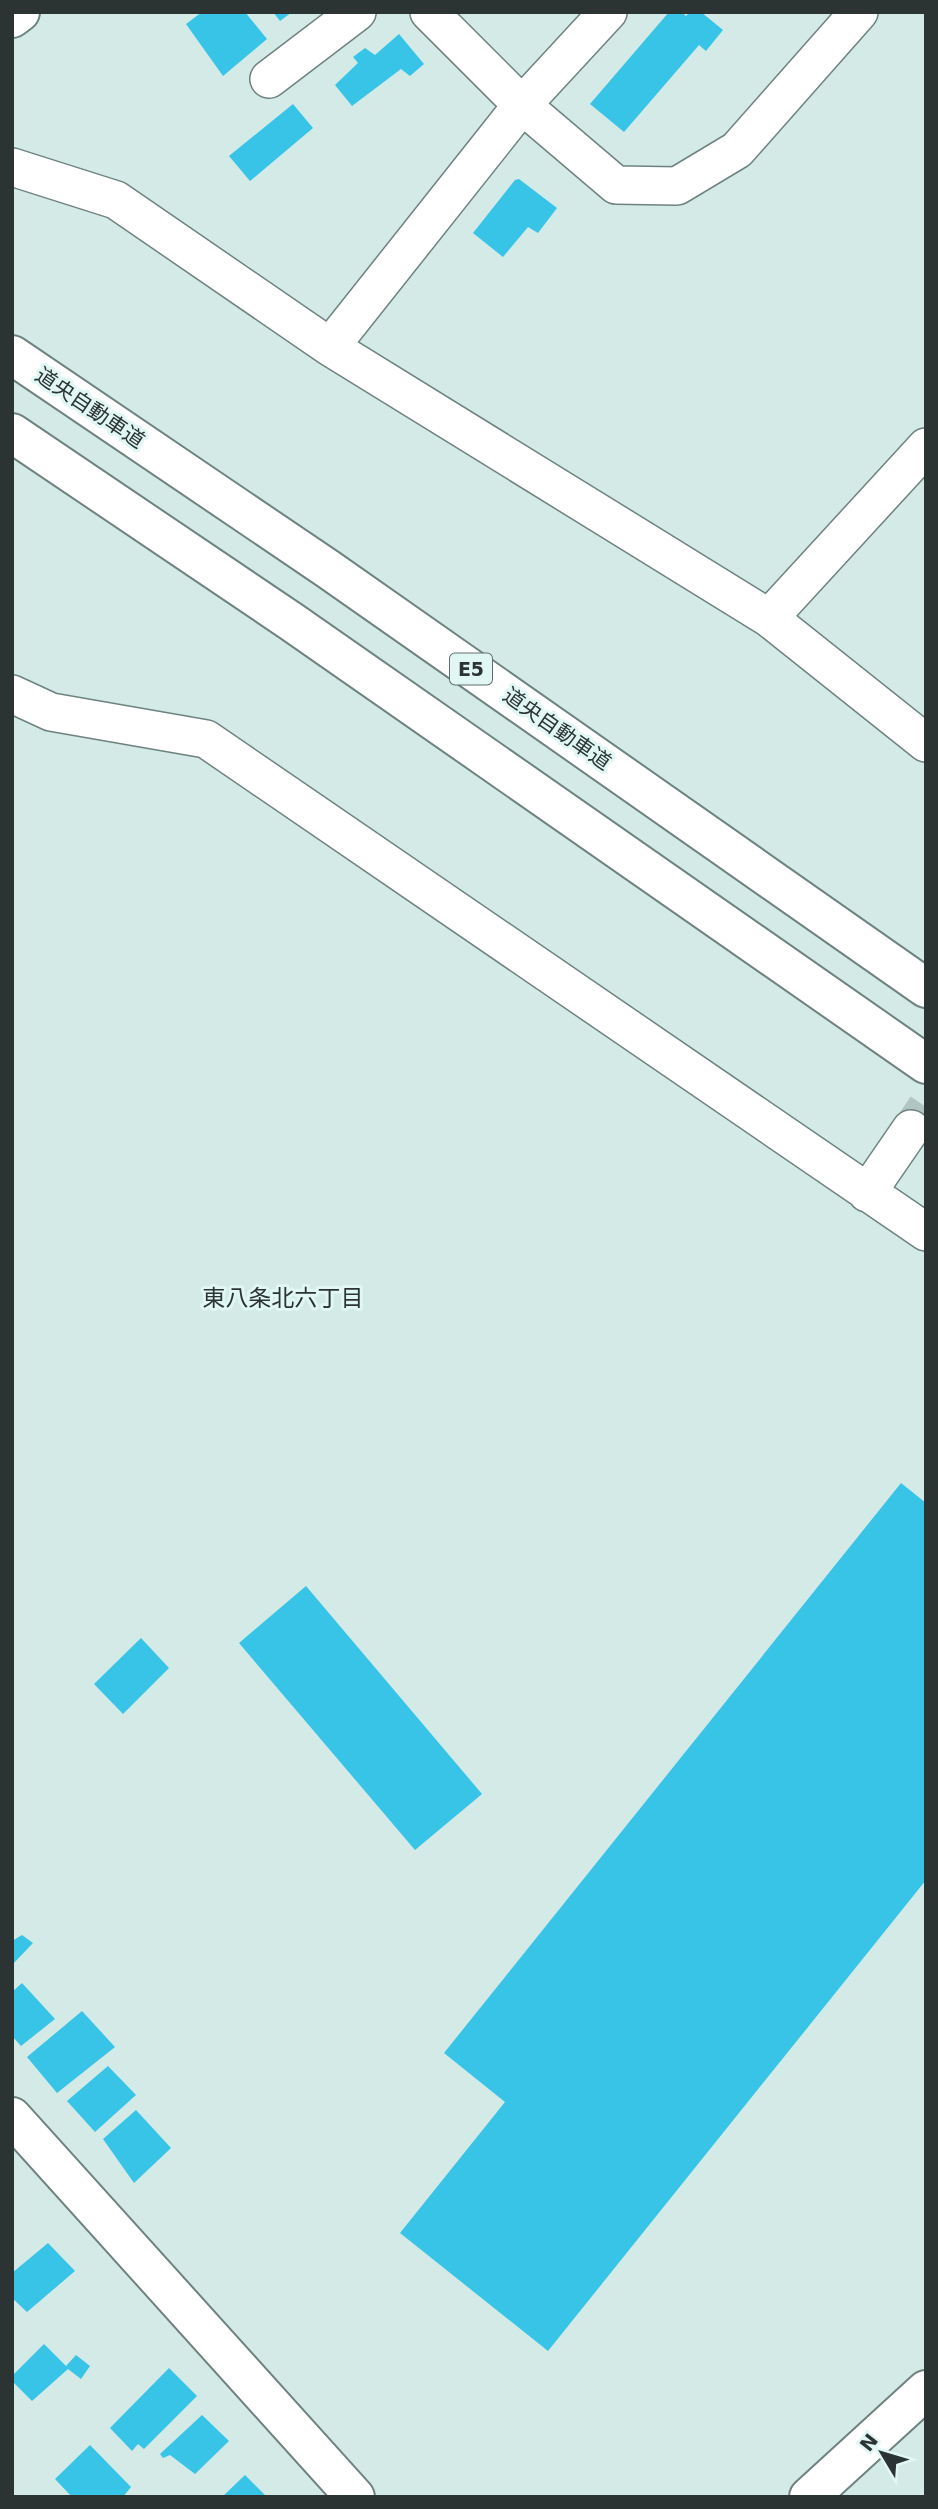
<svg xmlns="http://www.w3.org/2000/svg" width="938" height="2509" viewBox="0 0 938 2509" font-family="'DejaVu Sans','Noto Sans JP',sans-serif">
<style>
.building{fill:#38c4e6}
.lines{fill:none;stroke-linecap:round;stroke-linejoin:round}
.minor-tunnel{stroke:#b1c6c3;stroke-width:37;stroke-dasharray:37 18;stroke-linecap:butt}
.minor-casing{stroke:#6e8380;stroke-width:40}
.tertiary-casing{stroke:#6e8380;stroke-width:42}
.primary-casing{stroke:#6e8380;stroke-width:42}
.motorway-casing{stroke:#6e8380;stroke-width:42}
.minor{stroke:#fff;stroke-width:37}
.tertiary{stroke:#fff;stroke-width:38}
.primary{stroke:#fff;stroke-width:38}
.motorway{stroke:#fff;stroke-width:38}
.labels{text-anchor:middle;stroke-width:6;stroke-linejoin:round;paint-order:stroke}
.shield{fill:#e0f7f4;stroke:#616e6d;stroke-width:2}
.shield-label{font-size:19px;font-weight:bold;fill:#2b3433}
.street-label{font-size:21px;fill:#2b3433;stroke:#e0f7f4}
.neighbourhood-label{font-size:23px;fill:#2b3433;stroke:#e0f7f4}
</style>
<rect width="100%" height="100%" fill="#d3eae7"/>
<!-- building -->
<path class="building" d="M202 12H245L267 39 223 76 186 24Z
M273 12H292L280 21Z
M669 12H681L686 16 690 12H701L723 30 706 51 699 45 624 132 590 104Z
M399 34 424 64 410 76 401 69 352 106 335 85 358 63 353 57 365 48 375 55Z
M293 104 313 128 250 181 229 156Z
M519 179 557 208 538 233 528 227 503 257 473 233 515 180Z
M901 1483 926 1503V1880L548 2351 400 2233 505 2102 444 2053Z
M306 1586 482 1794 415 1850 239 1643Z
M141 1638 169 1668 123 1714 94 1684Z
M22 1935 33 1943 12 1965V1941Z
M22 1983 55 2019 21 2046 12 2036V1992Z
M82 2011 115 2047 57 2093 27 2057Z
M108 2066 136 2095 95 2132 67 2101Z
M136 2110 171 2148 134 2183 103 2139Z
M48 2243 75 2271 27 2312 12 2298V2273Z
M44 2344 66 2366 76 2355 90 2366 81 2379 68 2369 32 2401 12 2381V2376Z
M169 2368 197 2396 144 2449 138 2444 132 2451 110 2428Z
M202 2415 229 2441 195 2474 170 2455 163 2458 160 2454Z
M90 2445 131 2487 123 2497H72L55 2479Z
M245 2475 267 2497H222Z"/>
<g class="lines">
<!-- minor-tunnel -->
<path class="minor-tunnel" d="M911 1129 926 1107"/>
<!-- minor casing -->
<g class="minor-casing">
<path id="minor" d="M429 12 522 105 616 185 677 186 737 150 859 12
M269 79 357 12
M12 167 116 200 330 347 769 618 926 743
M330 347 522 105 608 12
M769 618 926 447
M12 694 51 712 206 739 926 1232
M867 1193 911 1129"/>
</g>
<!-- tertiary casing -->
<g class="tertiary-casing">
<path id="tertiary" d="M12 18 20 12
M12 2117 355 2497"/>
</g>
<!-- primary casing -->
<g class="primary-casing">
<path id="primary" d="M809 2497 926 2390"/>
</g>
<!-- motorway casing -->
<g class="motorway-casing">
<path id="motorway" d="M12 355 328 569 926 988
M12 433 292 622 926 1064"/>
</g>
<!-- minor -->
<use href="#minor" class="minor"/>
<!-- tertiary -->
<use href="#tertiary" class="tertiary"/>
<!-- primary -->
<use href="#primary" class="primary"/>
<!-- motorway -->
<use href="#motorway" class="motorway"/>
</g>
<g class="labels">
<!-- shield labels -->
<rect class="shield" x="450" y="653.5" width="42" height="31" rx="5"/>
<g class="shield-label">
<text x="471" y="676">E5</text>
</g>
<!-- street labels -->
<g class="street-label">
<text transform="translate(90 408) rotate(34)" y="7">道央自動車道</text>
<text transform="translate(557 729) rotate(35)" y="7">道央自動車道</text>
</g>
<!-- neighbourhood labels -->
<g class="neighbourhood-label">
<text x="283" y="1306">東八条北六丁目</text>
</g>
</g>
<!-- border -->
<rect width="938" height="2509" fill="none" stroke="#2b3433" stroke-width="28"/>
<!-- north arrow -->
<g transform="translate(882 2453) rotate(308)" stroke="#e0f7f4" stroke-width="5" paint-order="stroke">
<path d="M0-5L12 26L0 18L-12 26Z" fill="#2b3433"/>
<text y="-10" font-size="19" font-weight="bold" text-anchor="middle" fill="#2b3433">N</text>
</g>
</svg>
